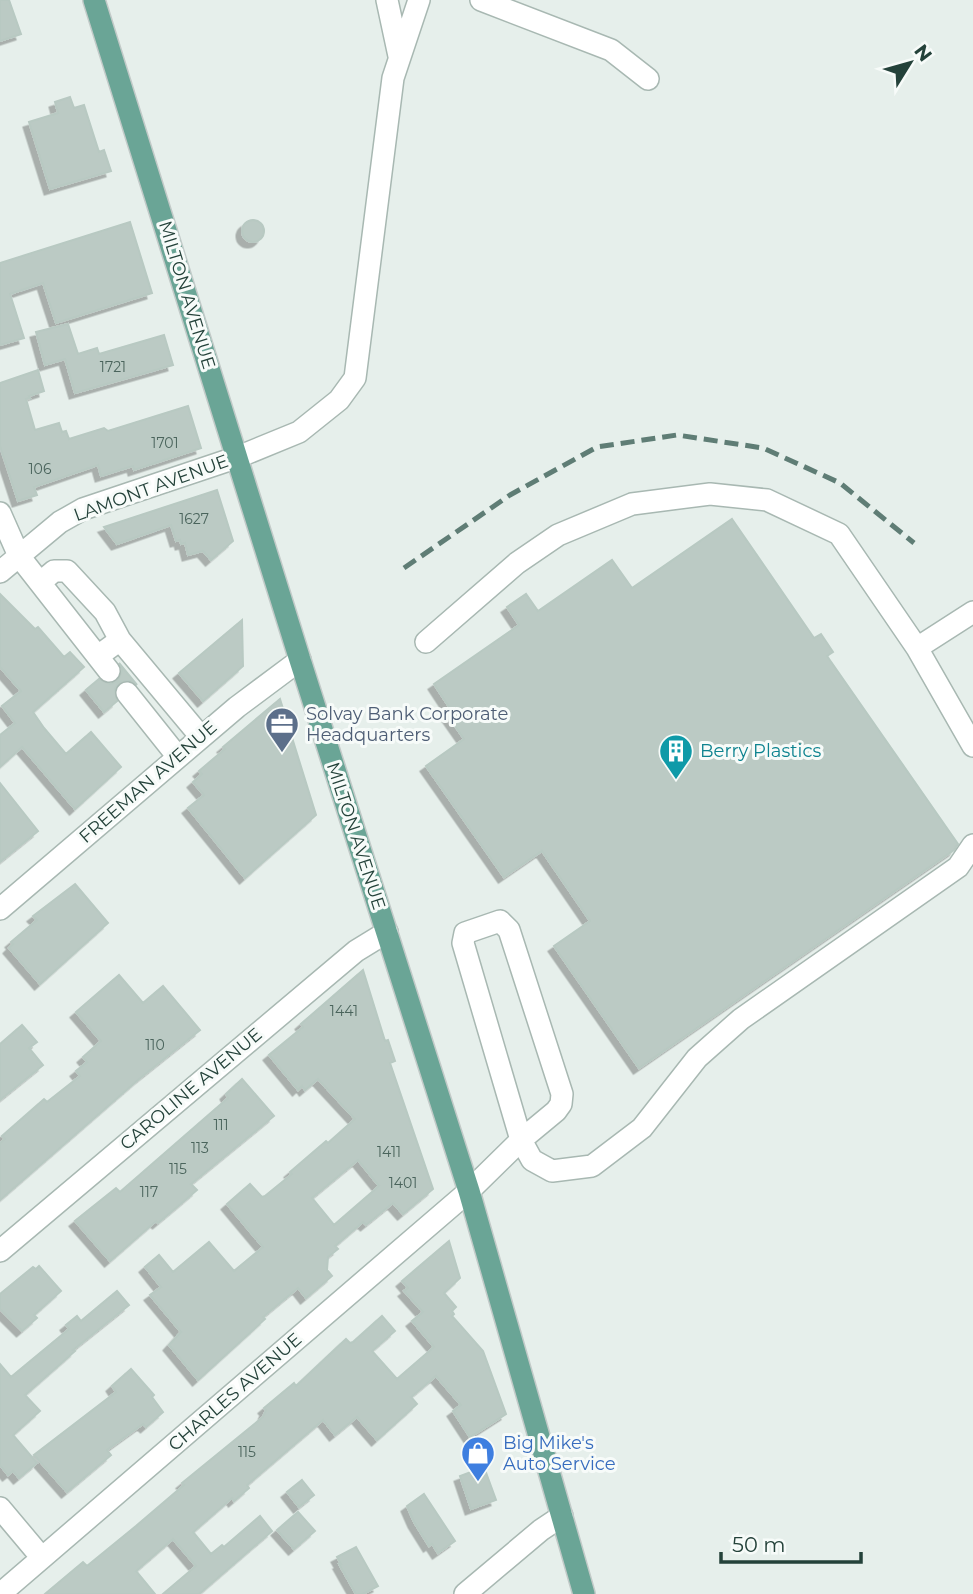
<svg xmlns="http://www.w3.org/2000/svg" width="973" height="1594" viewBox="0 0 973 1594" font-family="Montserrat,sans-serif">
<style>
.building{fill:#bbcac4;stroke:#b8c9c2;stroke-width:2;fill-rule:evenodd;filter:url(#shadow)}
.lines{fill:none;stroke-linecap:round;stroke-linejoin:round}
.minor-casing{stroke:#a8b8b2;stroke-width:24}
.major-casing{stroke:#c2cac8;stroke-width:24}
.minor{stroke:#fff;stroke-width:21}
.major{stroke:#6aa596;stroke-width:21}
.rail{stroke:#5f7d75;stroke-width:5;stroke-dasharray:14 7;stroke-linecap:butt}
.labels{text-anchor:middle;stroke-width:6;stroke-linejoin:round;paint-order:stroke}
.number-label{font-size:14px;fill:#4a645c}
.street-label{font-size:18px;fill:#24423a;stroke:#f7fbf9}
.service-label{font-size:18px;fill:#4e5e75;stroke:#f7fbf9;text-anchor:start}
.culture-label{font-size:18px;fill:#0d838f;stroke:#f7fbf9;text-anchor:start}
.shop-label{font-size:18px;fill:#366cbe;stroke:#f7fbf9;text-anchor:start}
</style>
<defs>
<filter id="shadow"><feDropShadow dx="-5.5" dy="5.5" stdDeviation="0" flood-color="#0004"/></filter>
</defs>
<rect width="100%" height="100%" fill="#e6efeb"/>
<!-- building -->
<path class="building" d="M0 0H9L21 34 0 41Z
M70 97 74 108 84 105 99 152 104 150 111 171 50 189 29 122 58 113 55 102Z
M242 231a11 11 0 1 1 22 0a11 11 0 1 1-22 0Z
M130 222 152 293 56 323 43 283 10 294 24 338 0 345V263Z
M68 324 78 354 97 348 99 354 164 335 173 365 75 393 65 359 45 365 36 332Z
M38 370 44 391 29 396 30 398 26 399 35 430 59 423 62 432 66 431 69 439 104 428 108 431 188 406 201 448 134 470 133 466 101 476 98 465 34 487 37 495 18 501 0 446V383Z
M217 490 233 541 211 560 203 551 188 555 185 543 181 544 180 540 176 541 171 525 117 544 104 527Z
M732 519 814 638 821 634 833 652 827 656 958 844 954 850 639 1068 554 946 590 921 542 851 504 877 426 766 464 739 448 716 453 713 434 684 519 625 507 607 526 594 538 611 612 560 632 588Z
M0 594 35 629 38 627 64 657 70 652 84 667 33 712 44 728 66 754 91 732 121 767 75 809 22 747 0 767V735L15 723 2 706 21 691 0 667Z
M242 620 243 666 203 701 179 673Z
M119 663 137 685 131 681 119 682 115 689 117 701 104 712 86 690 99 679 110 684 118 681 122 670Z
M280 699 316 815 245 878 188 808 204 795 193 782 202 774 199 771 225 749 223 747Z
M0 783 38 831 0 862Z
M75 884 108 923 40 984 9 948 13 944 11 942 37 920 33 916Z
M363 970 385 1041 388 1040 395 1061 390 1063 433 1189 403 1214 393 1203 366 1225 363 1222 335 1246 338 1249 328 1257 327 1270 332 1276 306 1298 298 1288 263 1317 265 1319 198 1380 169 1345 181 1332 150 1295 161 1287 145 1267 159 1255 173 1272 209 1242 234 1271 263 1247 227 1204 250 1184 262 1197 265 1196 292 1174 290 1172 326 1141 328 1143 355 1119 318 1079 305 1090 302 1086 298 1090 269 1055 303 1027 301 1024ZM358 1160 379 1186 334 1225 312 1198Z
M119 975 143 1003 163 986 200 1030 139 1079 0 1200V1143L5 1139 2 1136 44 1099 47 1102 80 1076 76 1071 87 1062 83 1057 101 1041 76 1012Z
M22 1025 37 1042 29 1048 43 1065 0 1100V1044Z
M242 1079 274 1116 191 1184 197 1190 183 1202 158 1223 156 1221 110 1261 75 1221 116 1188 120 1192 228 1098 226 1094Z
M449 1241 460 1278 444 1293 456 1307 452 1311 454 1314 452 1316 483 1351 506 1414 470 1437 453 1411 461 1405 436 1376 411 1397 417 1404 377 1440 357 1417 335 1435 323 1420 247 1485 249 1488 234 1501 232 1498 193 1532 211 1554 222 1545 224 1547 260 1516 272 1531 199 1594H163L196 1566 173 1539 136 1571 155 1594H45L83 1562 87 1566 136 1526 184 1485 182 1483 263 1417 266 1410 264 1408 294 1383 296 1386 346 1339 350 1343 353 1342 382 1316 395 1331 372 1351 397 1379 434 1347 412 1321 423 1312 404 1291 408 1288 402 1281Z
M39 1266 61 1291 34 1315 37 1318 22 1331 0 1309V1294L33 1267 36 1269Z
M117 1291 129 1305 73 1350 75 1351 25 1395 40 1411 13 1435 37 1463 19 1478 13 1471 8 1475 0 1465V1364L11 1377 69 1329 66 1325 77 1316 81 1321Z
M131 1369 154 1395 152 1397 163 1412 146 1427 143 1424 107 1450 111 1455 67 1492 34 1455 116 1392 112 1386Z
M484 1467 496 1500 471 1509 460 1476Z
M302 1480 314 1495 299 1507 287 1492Z
M424 1494 455 1541 438 1553 432 1544 429 1546 414 1522 407 1506Z
M298 1512 315 1531 294 1549 277 1530Z
M356 1547 378 1586 363 1594H356L339 1564H341L337 1557Z"/>
<g class="lines">
<!-- minor casing -->
<g class="minor-casing">
<path id="minor" d="M387 0 399 56
M481 0 611 50 648 79
M0 513 19 556 109 671
M0 572 60 522 83 509 238 457 299 432 339 400 355 378 393 78 419 0
M41 582 54 571H67L105 612 120 640
M426 642 517 563 558 535 632 504 710 494 767 500 839 534 917 648 973 746
M917 648 973 612
M98 656 120 640 201 737
M127 693 178 757
M0 909 237 707 300 660
M0 1251 356 951 387 932
M0 1508 42 1558
M0 1594 469 1191 521 1140 556 1111 561 1104 562 1094 509 930 500 921 465 933 463 943 521 1140 532 1160 552 1171 592 1166 642 1128 697 1058 741 1019 958 867 973 845
M465 1594 541 1530 562 1516"/>
</g>
<!-- major casing -->
<g class="major-casing">
<path id="major" d="M94 0 300 660 469 1191 584 1594"/>
</g>
<!-- minor -->
<use href="#minor" class="minor"/>
<!-- major -->
<use href="#major" class="major"/>
<!-- rail -->
<path class="rail" d="M404 568 510 495 597 447 677 435 763 448 840 483 914 543"/>
</g>
<!-- icons -->
<defs>
<g id="office-pin" transform="scale(1.75)"><path d="M0 17L-7.5 6A9.5 9.5 0 1 1 7.5 6Z" fill="#5c6f8a" stroke="#f7fbf9"/><path d="M-6-3h4V-5.5h4V-3h4V5H-6ZM-1-4.5V-3h2v-1.5ZM-6 0V1H6V0Z" fill="#fff"/></g>
<g id="building-pin" transform="scale(1.75)"><path d="M0 17L-7.5 6A9.5 9.5 0 1 1 7.5 6Z" fill="#0f9aa8" stroke="#f7fbf9"/><path d="M-4-6H4V6H1V3H-1V6H-4ZM-2.5-4.3h1.7v1.8h-1.7ZM.8-4.3h1.7v1.8H.8ZM-2.5-1h1.7V.8h-1.7ZM.8-1h1.7V.8H.8Z" fill="#fff"/></g>
<g id="shop-pin" transform="scale(1.75)"><path d="M0 17L-7.5 6A9.5 9.5 0 1 1 7.5 6Z" fill="#3f7fe0" stroke="#f7fbf9"/><path d="M-5-2.5h2.3a2.7 3.5 0 0 1 5.4 0H5L5.5 6h-11ZM-1.5-2.5h3a1.5 2.3 0 0 0-3 0Z" fill="#fff"/></g>
</defs>
<g fill-rule="evenodd">
<use href="#office-pin" x="282" y="724"/>
<use href="#building-pin" x="676" y="751"/>
<use href="#shop-pin" x="478" y="1453"/>
</g>
<g class="labels">
<!-- number labels -->
<g class="number-label">
<text x="113" y="372">1721</text>
<text x="165" y="448">1701</text>
<text x="40" y="474">106</text>
<text x="194" y="524">1627</text>
<text x="344" y="1016">1441</text>
<text x="155" y="1050">110</text>
<text x="221" y="1130">111</text>
<text x="200" y="1153">113</text>
<text x="389" y="1157">1411</text>
<text x="178" y="1174">115</text>
<text x="403" y="1188">1401</text>
<text x="149" y="1197">117</text>
<text x="247" y="1457">115</text>
</g>
<!-- street labels -->
<g class="street-label">
<text transform="translate(187 295) rotate(73)" y="6">MILTON AVENUE</text>
<text transform="translate(151 488) rotate(-20)" y="6">LAMONT AVENUE</text>
<text transform="translate(148 782) rotate(-41)" y="6">FREEMAN AVENUE</text>
<text transform="translate(356 836) rotate(72)" y="6">MILTON AVENUE</text>
<text transform="translate(191 1089) rotate(-40)" y="6">CAROLINE AVENUE</text>
<text transform="translate(235 1392) rotate(-41)" y="6">CHARLES AVENUE</text>
</g>
<!-- service labels -->
<g class="service-label">
<text x="306" y="720">Solvay Bank Corporate<tspan x="306" dy="21">Headquarters</tspan></text>
</g>
<!-- culture labels -->
<g class="culture-label">
<text x="700" y="757">Berry Plastics</text>
</g>
<!-- shop labels -->
<g class="shop-label">
<text x="503" y="1449">Big Mike's<tspan x="503" dy="21">Auto Service</tspan></text>
</g>
</g>
<!-- north arrow -->
<g transform="translate(910 63) rotate(53)" stroke="#f7fbf9" stroke-width="5" paint-order="stroke">
<path d="M0-5L12 26L0 18L-12 26Z" fill="#24423a"/>
<text y="-10" font-size="19" font-weight="bold" text-anchor="middle" fill="#24423a">N</text>
</g>
<!-- scale -->
<path d="M721 1552v10h140v-10" fill="none" stroke="#24423a" stroke-width="3.5"/>
<text x="732" y="1552" font-size="21" fill="#24423a" stroke="#f7fbf9" stroke-width="5" paint-order="stroke">50 m</text>
</svg>
